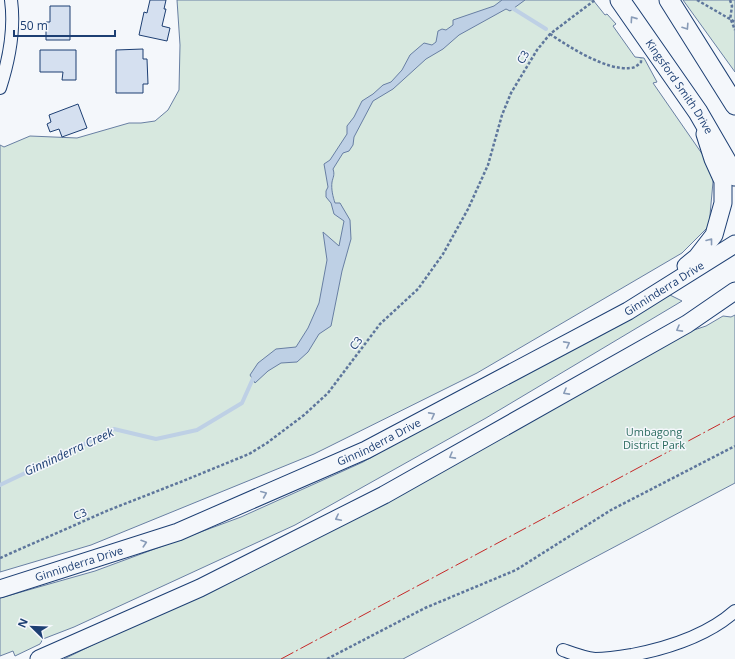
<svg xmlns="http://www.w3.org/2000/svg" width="735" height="659" viewBox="0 0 735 659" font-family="'Open Sans',sans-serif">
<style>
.green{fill:#d7e8df;stroke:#687fa3}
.water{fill:#bed0e5;stroke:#687fa3}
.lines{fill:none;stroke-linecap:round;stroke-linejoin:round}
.stream{stroke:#bed0e5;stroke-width:4}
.building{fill:#d5e0f0;stroke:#1d3f73}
.street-casing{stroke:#1d3f73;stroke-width:14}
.secondary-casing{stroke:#1d3f73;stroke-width:19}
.primary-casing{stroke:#1d3f73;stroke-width:21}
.path{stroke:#5e769c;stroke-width:2.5;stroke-dasharray:3 2;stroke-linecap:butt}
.street{stroke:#f4f7fb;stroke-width:12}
.secondary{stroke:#f4f7fb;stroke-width:17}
.primary{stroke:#f4f7fb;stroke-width:19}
.power{stroke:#c62828;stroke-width:1;stroke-dasharray:14 3 2 3;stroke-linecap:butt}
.oneway{stroke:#889bb7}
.labels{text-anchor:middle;stroke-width:3;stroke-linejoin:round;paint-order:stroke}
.street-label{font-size:11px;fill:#1d3f73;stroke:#f4f7fb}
.park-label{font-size:11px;fill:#2c6c60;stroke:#f4f7fb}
.water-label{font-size:12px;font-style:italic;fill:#1d3f73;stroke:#f4f7fb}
</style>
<rect width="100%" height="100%" fill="#f4f7fb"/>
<!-- green -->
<path class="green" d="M177 0H593L605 15 607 14 616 24 613 26 635 57 644 58 657 82 653 83 714 171 709 226 682 253 477 373 314 454 91 545 0 572V145L4 147 30 136 77 138 129 123H141L155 121 168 110 179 90 180 45Z
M683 0H735V72Z
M670 295 682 301 486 418 295 525 74 627 43 639 40 644 15 656 13 651 0 656V598L95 571 241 517 363 462 473 399Z
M735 315V483L403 659H64L332 527 685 333 706 326 723 316 731 317Z"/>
<!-- water -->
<path class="water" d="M502 0H525L510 11 506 9 459 35 443 49 426 59 393 89 373 101 354 137 353 145 349 151 343 153 333 169C335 175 333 177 332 182 331 189 333 197 335 203H340L350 220 351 239 342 271 331 326 319 334 308 352 297 362 281 363 268 371 255 383 250 375 258 363 276 349 296 347 308 328 319 303 327 260 323 232 339 246 344 221 334 214 331 203 326 197V191L328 187 324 164 330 160 347 134V126L354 117 362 101 373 94 383 85 391 82 402 70 410 55 424 43 432 45 436 42 438 31 442 29 446 30 453 25V20L494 6Z"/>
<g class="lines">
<!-- stream -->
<path class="stream" d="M509 6 546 29
M0 485 61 456 114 429 156 439 197 430 242 403 255 374"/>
</g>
<!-- building -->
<path class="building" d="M150 0H166L164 9H166L162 26 170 28 167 41 139 35 144 12 147 13Z
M50 6H70V40H46V22H50Z
M143 49V59H147L148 84H143V93H116V50Z
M40 50H76V80H62L63 72H40Z
M78 104 87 128 62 137 59 129 50 132 47 124 51 122 49 115Z"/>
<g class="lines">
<!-- street casing -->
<g class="street-casing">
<path id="street" d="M0 88C9 60 15 29 11 0
M563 650C574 654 584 658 595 659 608 659 620 657 632 655 668 648 707 636 735 611"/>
</g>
<!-- secondary casing -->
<g class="secondary-casing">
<g id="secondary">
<path d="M686 266 697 257 714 235 723 203V181L713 159 705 134"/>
<path id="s1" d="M0 589 178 532 366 450 628 311 735 244"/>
<path d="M39 659 200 588 384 495 687 324 735 291"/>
</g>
</g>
<!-- primary casing -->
<g class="primary-casing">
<g id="primary">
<path id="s2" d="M620 0 698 112 735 176"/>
<path d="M669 0 735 105"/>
</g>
</g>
<!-- path -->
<path class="path" d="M697 0 735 22
M730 0 732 6 730 20
M731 20 735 30
M550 34C569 47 607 71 630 68 635 68 638 65 641 62V58
M0 558 109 510 183 481 249 454 267 443 304 415 328 393 380 324 418 289 443 254 468 209 488 165 502 115 511 93 537 50 550 34 595 0
M327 659 425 608 516 570 611 510 735 446"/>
<!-- street -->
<use href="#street" class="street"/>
<!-- secondary -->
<use href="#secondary" class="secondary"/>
<!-- primary -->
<use href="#primary" class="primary"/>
<!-- power -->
<path class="power" d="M281 659 735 416"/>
</g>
<!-- one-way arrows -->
<defs><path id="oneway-chevron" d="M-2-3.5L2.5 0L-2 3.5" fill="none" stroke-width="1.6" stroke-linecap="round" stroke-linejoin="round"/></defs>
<g class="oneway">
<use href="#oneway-chevron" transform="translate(633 19) rotate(-125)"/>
<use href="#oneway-chevron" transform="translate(686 27) rotate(57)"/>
<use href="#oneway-chevron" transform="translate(710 241) rotate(-52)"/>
<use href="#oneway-chevron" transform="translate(679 329) rotate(151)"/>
<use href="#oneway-chevron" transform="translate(567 344) rotate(-28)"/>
<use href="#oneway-chevron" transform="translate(566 392) rotate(151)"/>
<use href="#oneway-chevron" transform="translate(432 415) rotate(-28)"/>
<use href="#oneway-chevron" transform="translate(452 456) rotate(151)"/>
<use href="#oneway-chevron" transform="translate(264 494) rotate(-23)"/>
<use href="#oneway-chevron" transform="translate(338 518) rotate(153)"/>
<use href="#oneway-chevron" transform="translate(144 543) rotate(-18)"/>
</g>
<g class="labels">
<!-- street labels -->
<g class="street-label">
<text transform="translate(523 57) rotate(-59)" y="4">C3</text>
<text dy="4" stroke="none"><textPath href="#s2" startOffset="105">Kingsford Smith Drive</textPath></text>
<text dy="4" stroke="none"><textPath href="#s1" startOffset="731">Ginninderra Drive</textPath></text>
<text transform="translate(356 343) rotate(-52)" y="4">C3</text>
<text dy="4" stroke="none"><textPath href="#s1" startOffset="407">Ginninderra Drive</textPath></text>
<text transform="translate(80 514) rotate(-24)" y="4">C3</text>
<text dy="4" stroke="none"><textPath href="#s1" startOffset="83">Ginninderra Drive</textPath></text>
</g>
<!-- park labels -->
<g class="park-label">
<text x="654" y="436">Umbagong<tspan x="654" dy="13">District Park</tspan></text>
</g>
<!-- water labels -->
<g class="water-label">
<text transform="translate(69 452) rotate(-25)" y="4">Ginninderra Creek</text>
</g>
</g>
<!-- north arrow -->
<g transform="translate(32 627) rotate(293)" stroke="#f4f7fb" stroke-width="3" paint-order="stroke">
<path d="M0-3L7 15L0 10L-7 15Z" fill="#1d3f73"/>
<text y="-6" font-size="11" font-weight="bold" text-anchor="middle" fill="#1d3f73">N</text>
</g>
<!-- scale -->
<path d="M14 30v6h101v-6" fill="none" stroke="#1d3f73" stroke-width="2"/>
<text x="20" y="30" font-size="12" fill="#1d3f73" stroke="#f4f7fb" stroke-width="3" paint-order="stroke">50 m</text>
</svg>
